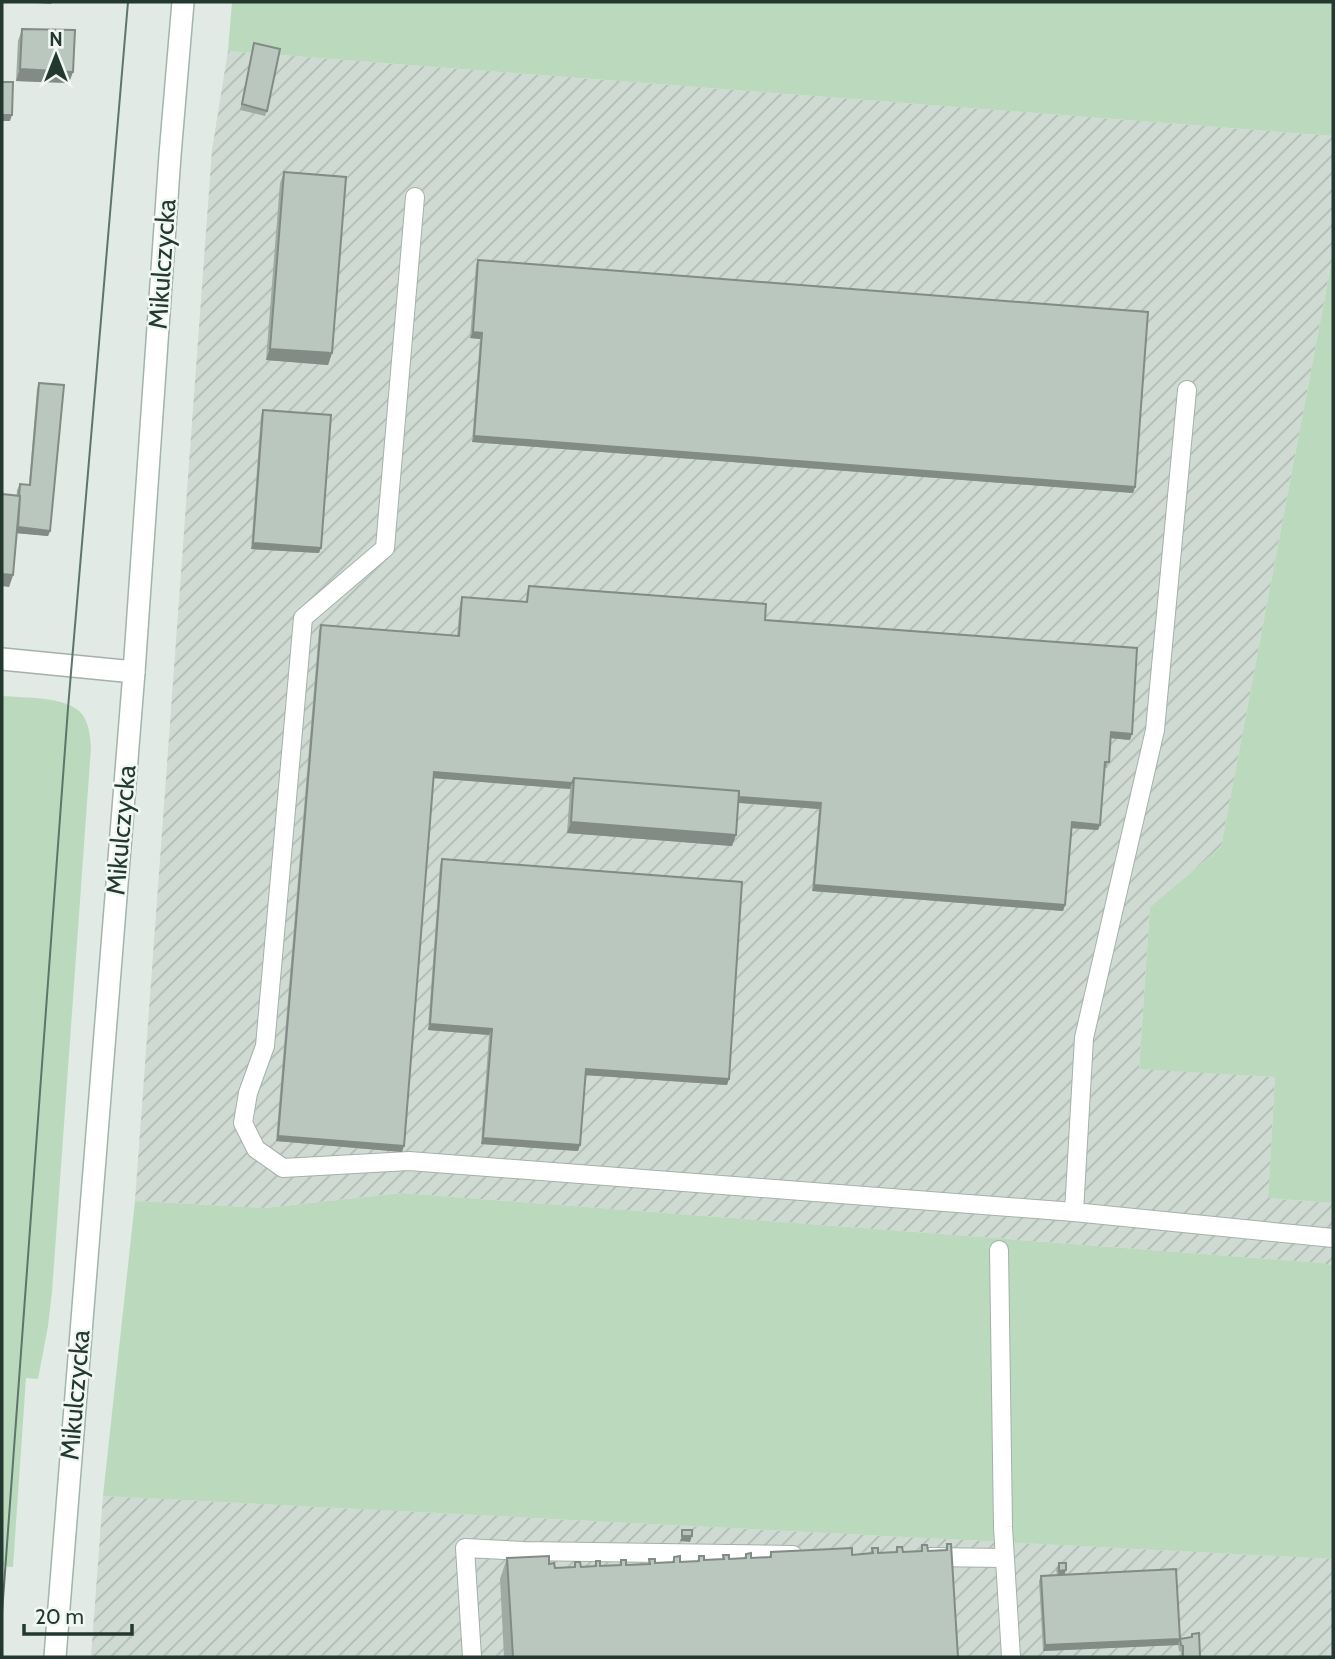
<svg xmlns="http://www.w3.org/2000/svg" width="1335" height="1659" viewBox="0 0 1335 1659" font-family="Cabin,sans-serif">
<style>
.industrial{fill:url(#industrial-furrows)}
.green{fill:#bbdabd}
.lines{fill:none;stroke-linecap:round;stroke-linejoin:round}
.service-casing{stroke:#a4b1aa;stroke-width:20}
.tertiary-casing{stroke:#a4b1aa;stroke-width:24}
.secondary-casing{stroke:#a1b5aa;stroke-width:24}
.service{stroke:#fff;stroke-width:18}
.tertiary{stroke:#fff;stroke-width:21}
.secondary{stroke:#fff;stroke-width:21}
.tram{stroke:#5d756a;stroke-width:2}
.wall{fill:#9faba4}
.shaded-wall{fill:#828b86}
.building{fill:#b9c7bf;stroke:#828b86;stroke-width:2}
.labels{text-anchor:middle;stroke-width:5;stroke-linejoin:round;paint-order:stroke}
.street-label{font-size:26px;fill:#23392f;stroke:#f1f7f3}
</style>
<defs>
<pattern id="industrial-furrows" width="10" height="10" patternUnits="userSpaceOnUse" patternTransform="scale(1.75)"><rect width="10" height="10" fill="#cfdad3"/><path d="M-1 1l2-2M0 10L10 0M9 11l2-2" fill="none" stroke="#b1bcb5"/></pattern>
</defs>
<rect width="100%" height="100%" fill="#e1eae4"/>
<!-- industrial -->
<path class="industrial" d="M228 51 1333 136V254L1221 847 1150 907 1139 1068 1275 1077 1268 1198 1333 1203V1266L1323 1263 401 1193 265 1208 135 1201 212 150Z
M103 1496 1333 1559V1657H91Z"/>
<!-- green -->
<path class="green" d="M232 2H1333V136L228 51Z
M1333 254V1203L1268 1198 1275 1077 1139 1069 1150 907 1221 847Z
M2 696C23 698 68 696 82 714 89 723 90 736 91 747L52 1292 48 1326 38 1379 26 1378 13 1567 2 1566Z
M401 1193 1323 1263 1333 1266V1559L103 1496 135 1201 265 1208Z"/>
<g class="lines">
<!-- service casing -->
<g class="service-casing">
<path id="service" d="M415 197 385 548 303 618 265 1046 248 1093 243 1123 256 1149 283 1168 409 1161 1074 1212 1333 1238
M1074 1212 1084 1038 1155 730 1187 390
M999 1250 1003 1527 1011 1657
M930 1557 1004 1558
M472 1657 465 1548 523 1551 793 1555"/>
</g>
<!-- tertiary casing -->
<g class="tertiary-casing">
<path id="tertiary" d="M2 659 134 672"/>
</g>
<!-- secondary casing -->
<g class="secondary-casing">
<path id="secondary" d="M55 1657 134 672 170 155 183 2"/>
</g>
<!-- service -->
<use href="#service" class="service"/>
<!-- tertiary -->
<use href="#tertiary" class="tertiary"/>
<!-- secondary -->
<use href="#secondary" class="secondary"/>
<!-- tram -->
<path class="tram" d="M2 1613 68 708 128 2"/>
</g>
<!-- wall -->
<path class="wall" d="M22 29 69 83 16 81 18 41Z
M254 43 267 111 265 116 240 110Z
M284 172 332 353 328 365 266 360 280 183Z
M478 260 1135 487 1133 493 472 442 480 339 470 338 476 265Z
M39 383 50 531 48 536 17 533 13 575 9 587 17 490 20 484H29L37 389Z
M263 410 319 553 251 549 261 416Z
M529 586 765 620 1130 740 1111 738 1107 768H1105L1098 830 1071 828 1065 905 1063 911 812 891 819 809 738 803 736 835 732 846 567 833 570 789 434 778 402 1152 276 1141 319 630 321 625 457 636 460 603 462 597 526 602 527 592Z
M442 859 729 1079 727 1085 586 1075 580 1145 578 1151 481 1144 489 1035 428 1030 440 865Z
M947 1544 958 1657H504L500 1579 507 1558 549 1564 555 1568 573 1567 575 1562 581 1567 594 1566 596 1561 600 1566 619 1565 621 1560 626 1565 648 1564 649 1559 655 1563 672 1562 674 1557 680 1562 697 1561 699 1556 704 1560 722 1559 723 1555 729 1559 744 1558 746 1554 751 1558 769 1557 771 1552 852 1555 870 1553 872 1548 878 1553 895 1552 897 1547 903 1552 920 1551 922 1545 928 1551 945 1550Z
M1059 1563 1065 1574 1180 1639 1178 1645 1043 1651 1039 1581 1041 1576 1057 1575 1056 1569Z
M1192 1634 1200 1657H1181V1652L1179 1651 1178 1645 1180 1639 1191 1638Z"/>
<!-- shaded-wall -->
<path class="shaded-wall" d="M20 2H52L51 4Z
M20 69 73 72 69 83 16 81Z
M2 115H12L10 121H2Z
M473 332 482 333 480 339 470 338Z
M270 349 332 353 328 365 266 360Z
M474 436 1135 487 1133 493 472 442Z
M16 527 50 531 48 536 14 533Z
M253 543 321 548 319 553 251 549Z
M2 574 13 575 9 587 2 586Z
M1111 732 1132 734 1130 740 1109 738Z
M434 772 572 783 570 789 432 778Z
M574 784 821 803 819 809 573 790Z
M571 822 736 835 732 846 567 833Z
M1072 822 1100 825 1098 830 1070 828Z
M814 885 1065 905 1063 911 812 891Z
M430 1024 492 1029 489 1035 428 1030Z
M586 1069 729 1079 727 1085 584 1075Z
M278 1136 404 1146 402 1152 276 1141Z
M483 1138 580 1145 578 1151 481 1144Z
M682 1536H692L690 1542 680 1541Z
M1066 1570 1064 1576 1057 1577 1059 1571Z
M1180 1639 1178 1645 1043 1651 1045 1645Z"/>
<!-- building -->
<path class="building" d="M22 29 75 30 73 72 20 69Z
M254 43 280 49 267 111 242 104Z
M2 82H13L12 115H2Z
M284 172 346 177 332 353 270 349Z
M478 260 1148 312 1135 487 474 436 482 333 473 332Z
M39 383 64 385 50 531 18 527 20 496H19L20 484 30 485Z
M263 410 331 415 321 548 253 543Z
M2 494 20 496 13 575 2 574Z
M529 586 766 604 765 620 1137 648 1132 734 1111 732 1109 762H1105L1100 825 1072 822 1065 905 814 885 821 803 739 797V791L574 778 572 783 434 772 404 1146 278 1136 321 625 459 636 462 597 527 602Z
M574 778 739 791 736 835 571 822Z
M442 859 742 882 729 1079 586 1069 580 1145 483 1138 492 1029 430 1024Z
M682 1530H692V1536H682Z
M947 1544H951L958 1657H513L507 1558 549 1556V1564L554 1563 555 1568 575 1567V1562H580L581 1567 596 1566V1561H600V1566L621 1565V1560H626V1565L650 1564 649 1559H655V1563L674 1562V1557L680 1556V1562L699 1561V1556H704V1560L724 1559 723 1555H729V1559L746 1558V1554L751 1553V1558L771 1557V1552L852 1548V1555L873 1553 872 1548H878V1553L897 1552V1547H902L903 1552 922 1551V1545H927L928 1551 947 1550Z
M1059 1563H1066V1570L1059 1571Z
M1176 1569 1180 1639 1045 1645 1041 1576Z
M1199 1633 1200 1657H1183V1646L1181 1645 1180 1639 1192 1637V1634Z"/>
<g class="labels">
<!-- street labels -->
<g class="street-label">
<text transform="translate(162 264) rotate(-86)" y="9">Mikulczycka</text>
<text transform="translate(121 830) rotate(-85)" y="9">Mikulczycka</text>
<text transform="translate(75 1395) rotate(-85)" y="9">Mikulczycka</text>
</g>
</g>
<!-- border -->
<rect width="1335" height="1659" fill="none" stroke="#23392f" stroke-width="7"/>
<!-- north arrow -->
<g transform="translate(56 56)" stroke="#f1f7f3" stroke-width="5" paint-order="stroke">
<path d="M0-5L12 26L0 18L-12 26Z" fill="#23392f"/>
<text y="-10" font-size="19" font-weight="bold" text-anchor="middle" fill="#23392f">N</text>
</g>
<!-- scale -->
<path d="M24 1624v10h108v-10" fill="none" stroke="#23392f" stroke-width="3.5"/>
<text x="35" y="1624" font-size="21" fill="#23392f" stroke="#f1f7f3" stroke-width="5" paint-order="stroke">20 m</text>
</svg>
